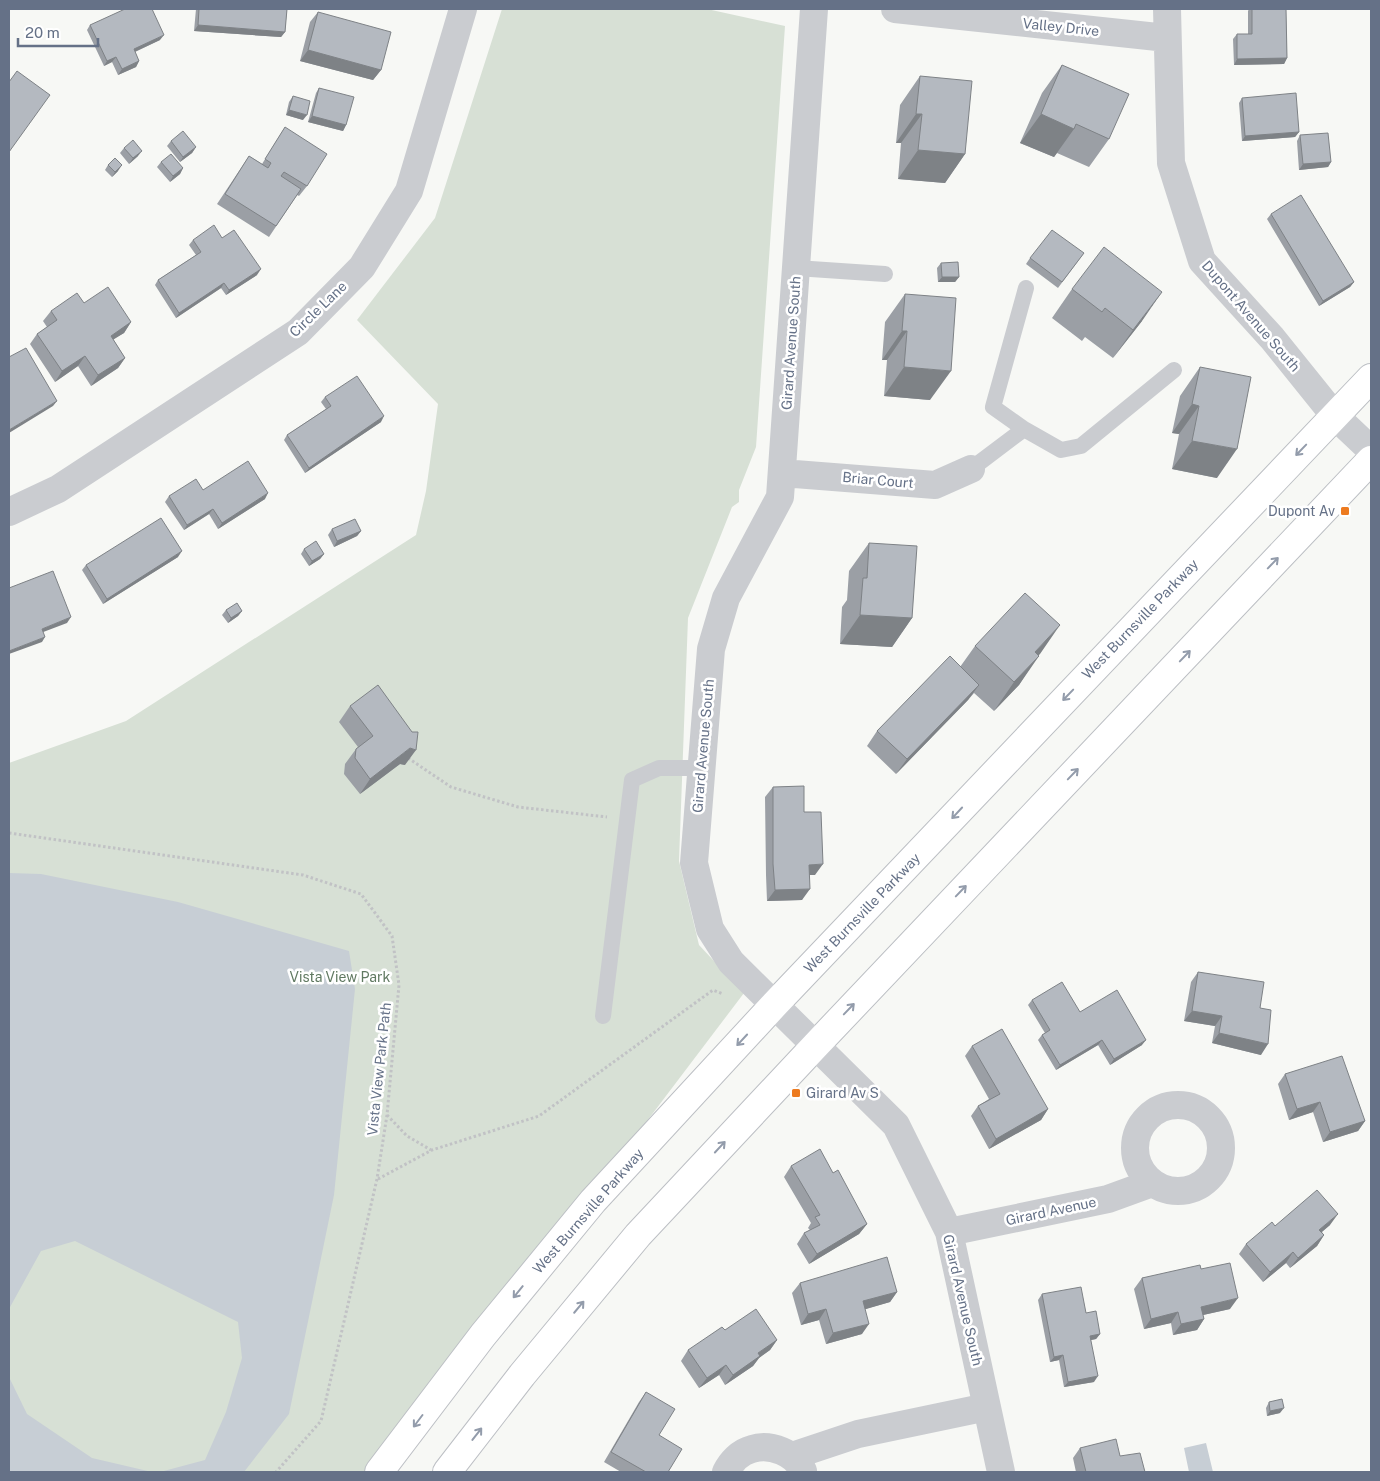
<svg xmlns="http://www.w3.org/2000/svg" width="1380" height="1481" viewBox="0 0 1380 1481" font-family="'Public Sans',sans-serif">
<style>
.green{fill:#d7e0d5}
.water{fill:#c7ced5}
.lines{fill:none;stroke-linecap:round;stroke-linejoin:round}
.secondary-casing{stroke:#bcbfc4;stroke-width:30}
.path{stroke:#c1c2c5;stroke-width:3;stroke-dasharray:2.5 2.5;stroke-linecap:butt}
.lane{stroke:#caccd0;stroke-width:16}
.street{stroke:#caccd0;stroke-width:28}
.secondary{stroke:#fff;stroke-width:28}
.wall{fill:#9b9fa5}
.shaded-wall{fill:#7e8286}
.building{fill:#b4b9c0;stroke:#7e8286}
.oneway{stroke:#939cab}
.poi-dot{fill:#ed7b20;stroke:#fff;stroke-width:2}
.labels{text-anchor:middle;stroke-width:5;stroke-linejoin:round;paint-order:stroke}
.street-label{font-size:14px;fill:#657187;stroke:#fff}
.poi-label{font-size:14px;fill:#657187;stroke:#fff;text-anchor:end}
.park-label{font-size:14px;fill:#607961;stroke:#fff}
</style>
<rect width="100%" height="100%" fill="#f7f8f5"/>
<!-- green -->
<path class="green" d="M502 9H707L785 26 756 447 739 490V502L732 507 688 618 679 861 699 945 744 993 381 1472H9V763L126 721 416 535 426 491 438 404 357 320 435 218Z"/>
<!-- water -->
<path class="water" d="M9 873 41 874 178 902 349 951 355 989 334 1195 289 1414 244 1472H160L205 1460 226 1412 242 1358 238 1322 75 1241 41 1251 9 1309Z
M9 1377 27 1414 92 1458 152 1472H9Z
M1206 1443 1213 1472H1189L1184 1448Z"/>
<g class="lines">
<!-- secondary casing -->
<g class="secondary-casing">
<path id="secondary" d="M379 1472 483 1335 593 1201 775 1004 1371 378
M447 1472 522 1375 638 1235 816 1045 1371 460"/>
</g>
<!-- path -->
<path class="path" d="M408 758 451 787 518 807 607 817
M9 833 303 875 361 894 392 936 399 985 387 1115 377 1179 321 1421 276 1472
M387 1115 407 1136 431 1150
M378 1179 432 1150 539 1116 713 990 723 994"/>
<!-- lane -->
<path class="lane" d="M796 268 885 274
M1024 429 993 407 1026 288
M971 469 1024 429 1061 450 1081 446 1174 370
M603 1016 632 780 659 768H702"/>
<!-- street -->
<path class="street" d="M814 9 780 497 726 598 711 649 694 863 710 929 731 962 896 1125 949 1232 1001 1472
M895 9 1167 38
M1167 9 1171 163 1202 261 1272 338 1334 415 1371 450
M782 473 935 485 971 469
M9 512 58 489 298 332 362 267 409 191 463 9
M1135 1148a43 43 0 1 1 86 0a43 43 0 1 1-86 0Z
M949 1232 1108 1199 1152 1183
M792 1456 858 1434 987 1407
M726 1472C731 1462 740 1452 752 1449 770 1443 796 1453 803 1471"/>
<!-- secondary -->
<use href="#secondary" class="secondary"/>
</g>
<!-- wall -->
<path class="wall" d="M196 9H287L285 32 281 37 194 31Z
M1249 9H1312L1286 10 1287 58 1284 64 1234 65 1233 39 1237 34H1248V11Z
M318 12 381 70 373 80 300 61 310 22Z
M90 25 160 40 135 52 139 61 136 67 118 75 112 62 104 66 87 30Z
M1062 65 1109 139 1089 167 1057 153 1054 157 1020 143 1042 93Z
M920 76 965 154 945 183 898 179 901 143H896L900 105Z
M319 88 346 125 343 131 308 122 316 93Z
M293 96 303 120 286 115 289 102Z
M1242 98 1299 132 1295 137 1242 141 1239 103Z
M285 127 307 186 299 196 297 195 269 237 217 204 249 156 262 164Z
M1300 135 1331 162 1328 167 1299 170 1297 141Z
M171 141 196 147 192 153 180 162 167 146Z
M124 148 138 156 129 164 120 153Z
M161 162 183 168 180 174 170 182 157 167Z
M108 165 118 171 112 177 105 170Z
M1271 214 1354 282 1350 287 1319 306 1267 219Z
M222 238 257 275 226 295 221 288 176 318 155 285 158 280 196 255 189 245 193 240Z
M1084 253 1058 288 1026 264 1030 258Z
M941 263 959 277 955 282H938L937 268Z
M1072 289 1142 321 1113 358 1085 337 1082 341 1052 318Z
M905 294 930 400 884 396 887 360H882L885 322Z
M84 303 131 322 124 333 113 339 125 358 118 368 91 386 78 366 55 382 30 344 37 334 47 327 43 321 51 311Z
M1200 367 1217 478 1172 469 1179 434 1172 433 1180 396Z
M325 397 381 422 305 473 284 440 287 435 326 409 321 402Z
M203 490 265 499 218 529 209 514 184 530 165 502 169 496Z
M332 529 361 531 357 536 334 547 328 535Z
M869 543 912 618 892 647 840 644 842 607 847 600 849 571Z
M304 549 324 554 320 559 309 566 301 554Z
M178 557 103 604 82 570 86 565Z
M226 610 242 611 238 616 228 623 222 615Z
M975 646 1038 655 1019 685 994 711 974 693 968 700 896 774 867 746 877 731 960 667Z
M350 706 405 765 400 764 360 794 344 774 345 764 356 749 358 747 339 722Z
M773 787 804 812 815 875H809L802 900 767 901 766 875 765 797Z
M1198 972 1260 1008 1261 1055 1212 1043 1215 1026 1184 1021 1191 982Z
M1032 1000 1080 1012 1142 1045 1110 1065 1098 1045 1056 1070 1038 1040 1042 1035 1045 1033 1028 1005Z
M972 1046 1048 1109 1041 1120 989 1149 971 1116 978 1106 989 1099 965 1056Z
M1285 1074 1365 1121 1358 1131 1323 1142 1313 1112 1289 1120 1278 1084Z
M791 1166 833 1173 867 1224 859 1234 809 1264 797 1244 804 1233 810 1230 808 1228 811 1223 784 1177Z
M1330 1225 1322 1232 1324 1235 1317 1246 1290 1268 1286 1263 1263 1282 1239 1254 1246 1244 1275 1226Z
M1201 1269 1230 1309 1203 1315 1204 1319 1197 1330 1173 1335 1171 1323 1144 1329 1134 1289 1142 1278Z
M800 1283 897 1292 890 1302 865 1309 862 1334 826 1344 819 1320 801 1325 792 1293Z
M1042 1294 1086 1313 1100 1334 1096 1339 1091 1340 1094 1382 1064 1387 1059 1360 1050 1362 1038 1300Z
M725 1330 777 1340 770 1350 759 1358 753 1366 725 1385 719 1375 699 1388 681 1361 688 1350Z
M646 1392 659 1435 668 1472H621L604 1462 639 1402Z
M1269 1402 1280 1413 1267 1416 1266 1408Z
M1080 1448 1120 1456 1145 1472H1076L1073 1458Z"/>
<!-- shaded-wall -->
<path class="shaded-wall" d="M1283 9H1312L1282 10Z
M198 25 285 32 281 37 194 31Z
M164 35 160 40 130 54 134 49Z
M308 50 381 70 373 80 300 61Z
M116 57 112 62 104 66 107 61Z
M1287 58 1284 64 1234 65 1237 59Z
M139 61 136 67 118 75 122 69Z
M289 110 307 115 303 120 286 115Z
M916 114H922L901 143H896Z
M1041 114 1074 129 1054 157 1020 143Z
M312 116 346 125 343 131 308 122Z
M1299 132 1295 137 1242 141 1245 136Z
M196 147 192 153 180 162 183 157Z
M918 150 965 154 945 183 898 179Z
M142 151 138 156 129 164 133 158Z
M1331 162 1328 167 1299 170 1303 164Z
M122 165 118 171 112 177 115 172Z
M183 168 180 174 170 182 173 176Z
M261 269 257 275 226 295 229 290Z
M942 277H959L955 282H938Z
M1354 282 1350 287 1319 306 1323 301Z
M224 283 221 288 176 318 179 313Z
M1162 292 1142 321 1113 358 1133 330Z
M131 322 124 333 103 346 111 336Z
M902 331H907L887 360H882Z
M85 356 78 366 55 382 62 371Z
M125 358 118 368 91 386 98 375Z
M904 367 951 371 930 400 884 396Z
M57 401 53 406 9 433V430Z
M1192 404 1199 406 1179 434 1172 433Z
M384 416 381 422 305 473 309 468Z
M1192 441 1237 449 1217 478 1172 469Z
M268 493 265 499 218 529 222 523Z
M213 509 209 514 184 530 187 525Z
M361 531 357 536 334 547 337 541Z
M182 551 178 557 103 604 107 599Z
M324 554 320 559 309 566 312 561Z
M242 611 238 616 228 623 231 618Z
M860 615 912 618 892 647 840 644Z
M71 617 67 623 38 634 42 629Z
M1060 625 1040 654 1014 680 1035 652Z
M45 637 42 642 9 654V651Z
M1039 656 1019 685 994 711 1014 682Z
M979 685 968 700 896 774 907 759Z
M410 748 416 750 405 765 400 764 360 794 370 779Z
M823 864 815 875H802L809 865Z
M810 889 802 900 767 901 775 890Z
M1192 1011 1222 1016 1215 1026 1184 1021Z
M1219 1033 1268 1044 1261 1055 1212 1043Z
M1102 1040 1098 1045 1056 1070 1060 1065Z
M1146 1040 1142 1045 1110 1065 1114 1059Z
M1320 1102 1313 1112 1289 1120 1297 1109Z
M1048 1109 1041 1120 989 1149 996 1139Z
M1365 1121 1358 1131 1323 1142 1330 1132Z
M1338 1214 1330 1225 1312 1240 1319 1230Z
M867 1224 859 1234 809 1264 817 1254Z
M1324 1235 1317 1246 1290 1268 1298 1258Z
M1293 1252 1286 1263 1263 1282 1270 1272Z
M897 1292 890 1302 856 1312 863 1301Z
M1238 1298 1230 1309 1194 1317 1201 1307Z
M826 1309 819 1320 801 1325 808 1314Z
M1178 1312 1171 1323 1144 1329 1151 1319Z
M1204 1319 1197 1330 1173 1335 1181 1324Z
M869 1324 862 1334 826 1344 833 1333Z
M1100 1334 1096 1339 1086 1341 1090 1336Z
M777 1340 770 1350 759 1358 753 1366 725 1385 733 1375 758 1353Z
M1063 1355 1059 1360 1050 1362 1054 1357Z
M726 1365 719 1375 699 1388 707 1378Z
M1098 1376 1094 1382 1064 1387 1068 1382Z
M1284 1408 1280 1413 1267 1416 1270 1411Z"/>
<!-- building -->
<path class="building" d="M125 9H152L164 35 134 49 139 61 122 69 116 57 107 61 90 25Z
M199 9H287L285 32 198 25Z
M1252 9H1286L1287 58 1237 59V34H1252Z
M318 12 391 32 381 70 308 50Z
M1062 65 1129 94 1109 139 1076 124 1074 129 1041 114Z
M17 71 50 95 9 152V82Z
M920 76 972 81 965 154 918 150 922 114H916Z
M319 88 354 97 346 125 312 116Z
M1296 93 1299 132 1245 136 1242 98Z
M293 96 310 101 307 115 289 110Z
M285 127 327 154 307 186 284 172 281 176 301 189 276 226 225 194 249 156 268 168 271 163 265 159Z
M183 131 196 147 183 157 171 141Z
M1328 133 1331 162 1303 164 1300 135Z
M133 140 142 151 133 158 124 148Z
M171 154 183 168 173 176 161 162Z
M115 158 122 165 115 172 108 165Z
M1301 195 1354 282 1323 301 1271 214Z
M214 225 222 238 234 230 261 269 229 290 224 283 179 313 158 280 201 252 193 240Z
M1052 230 1084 253 1062 282 1030 258Z
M1104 247 1162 292 1133 330 1105 308 1102 312 1072 289Z
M958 262 959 277H942L941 263Z
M108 287 131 322 111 336 125 358 98 375 85 356 62 371 37 334 57 320 51 311 77 293 84 303Z
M905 294 956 298 951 371 904 367 907 331H902Z
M26 348 57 401 9 430V357Z
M1200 367 1251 377 1237 449 1192 441 1199 406 1192 404Z
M357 376 384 416 309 468 287 435 331 406 325 397Z
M248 461 268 493 222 523 213 509 187 525 169 496 196 479 203 490Z
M161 518 182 551 107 599 86 565Z
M355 519 361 531 337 541 332 529Z
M316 541 324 554 312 561 304 549Z
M869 543 917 546 912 618 860 615 863 578H867Z
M53 571 71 617 42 629 45 637 9 651V588Z
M1025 593 1060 625 1035 652 1039 656 1014 682 975 646Z
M237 603 242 611 231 618 226 610Z
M950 656 979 685 907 759 877 731Z
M378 685 412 732H418L416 750 410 748 370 779 355 758 356 749 373 736 350 706Z
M804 786V812H821L823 864 809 865 810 889 775 890 773 864V787Z
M1198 972 1264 982 1260 1008 1271 1010 1268 1044 1219 1033 1222 1016 1192 1011Z
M1062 982 1080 1012 1117 990 1146 1040 1114 1059 1102 1040 1060 1065 1042 1035 1050 1030 1032 1000Z
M1002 1029 1048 1109 996 1139 978 1106 1000 1094 972 1046Z
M1342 1056 1365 1121 1330 1132 1320 1102 1297 1109 1285 1074Z
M820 1149 833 1173 838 1170 867 1224 817 1254 804 1233 820 1225 815 1217 820 1215 791 1166Z
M1317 1190 1338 1214 1319 1230 1324 1235 1298 1258 1293 1252 1270 1272 1246 1244 1272 1222 1275 1226Z
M887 1257 897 1292 863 1301 869 1324 833 1333 826 1309 808 1314 800 1283Z
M1230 1263 1238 1298 1201 1307 1204 1319 1181 1324 1178 1312 1151 1319 1142 1278 1200 1265 1201 1269Z
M1081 1287 1086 1313 1096 1311 1100 1334 1090 1336 1098 1376 1068 1382 1063 1355 1054 1357 1042 1294Z
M756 1309 777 1340 758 1353 760 1356 733 1375 726 1365 707 1378 688 1350 722 1327 725 1330Z
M646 1392 675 1409 659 1435 682 1449 668 1472H646L611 1452Z
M1282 1399 1284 1408 1270 1411 1269 1402Z
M1116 1439 1120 1456 1140 1453 1145 1472H1086L1080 1448Z"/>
<!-- one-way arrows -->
<defs><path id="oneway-shaft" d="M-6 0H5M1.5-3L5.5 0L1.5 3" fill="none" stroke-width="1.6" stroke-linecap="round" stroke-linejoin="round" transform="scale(1.25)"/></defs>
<g class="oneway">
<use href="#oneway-shaft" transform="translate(1301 450) rotate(134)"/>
<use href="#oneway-shaft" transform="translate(1273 563) rotate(-46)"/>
<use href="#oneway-shaft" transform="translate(1185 656) rotate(-46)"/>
<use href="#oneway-shaft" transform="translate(1068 695) rotate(134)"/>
<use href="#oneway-shaft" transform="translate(1073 774) rotate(-46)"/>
<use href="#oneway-shaft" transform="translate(957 813) rotate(133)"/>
<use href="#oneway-shaft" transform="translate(961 891) rotate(-46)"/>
<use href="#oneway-shaft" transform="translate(849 1009) rotate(-46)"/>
<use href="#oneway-shaft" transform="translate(742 1040) rotate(133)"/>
<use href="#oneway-shaft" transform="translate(720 1147) rotate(-47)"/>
<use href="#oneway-shaft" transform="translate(518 1292) rotate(129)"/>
<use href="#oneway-shaft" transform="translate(579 1307) rotate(-50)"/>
<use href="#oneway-shaft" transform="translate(418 1421) rotate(127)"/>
<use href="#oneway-shaft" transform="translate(477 1434) rotate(-52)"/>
</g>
<!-- markers -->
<g class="poi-dot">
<rect x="1340" y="506" width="10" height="10" rx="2.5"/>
<rect x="791" y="1088" width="10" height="10" rx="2.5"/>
</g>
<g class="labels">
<!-- street labels -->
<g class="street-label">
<text transform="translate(1061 27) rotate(6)" y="5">Valley Drive</text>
<text transform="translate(318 309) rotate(-44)" y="5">Circle Lane</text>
<text transform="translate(1251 316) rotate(49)" y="5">Dupont Avenue South</text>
<text transform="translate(791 343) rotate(-86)" y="5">Girard Avenue South</text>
<text transform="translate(878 480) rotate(5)" y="5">Briar Court</text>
<text transform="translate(1140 619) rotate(-46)" y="5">West Burnsville Parkway</text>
<text transform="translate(703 746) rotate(-85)" y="5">Girard Avenue South</text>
<text transform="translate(862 913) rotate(-46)" y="5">West Burnsville Parkway</text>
<text transform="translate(379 1069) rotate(-84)" y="5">Vista View Park Path</text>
<text transform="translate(588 1211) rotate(-49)" y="5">West Burnsville Parkway</text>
<text transform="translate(1051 1211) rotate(-12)" y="5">Girard Avenue</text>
<text transform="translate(963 1300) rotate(77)" y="5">Girard Avenue South</text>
</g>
<!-- poi labels -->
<g class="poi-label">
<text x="1335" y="516">Dupont Av</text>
<text x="806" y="1098" text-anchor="start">Girard Av S</text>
</g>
<!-- park labels -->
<g class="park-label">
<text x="340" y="982">Vista View Park</text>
</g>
</g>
<!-- border -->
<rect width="1380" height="1481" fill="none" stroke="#657187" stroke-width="20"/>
<!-- scale -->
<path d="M18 38v8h80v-8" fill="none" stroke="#657187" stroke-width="2.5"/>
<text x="25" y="38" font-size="15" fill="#657187" stroke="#ffffff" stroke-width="4" paint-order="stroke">20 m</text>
</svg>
